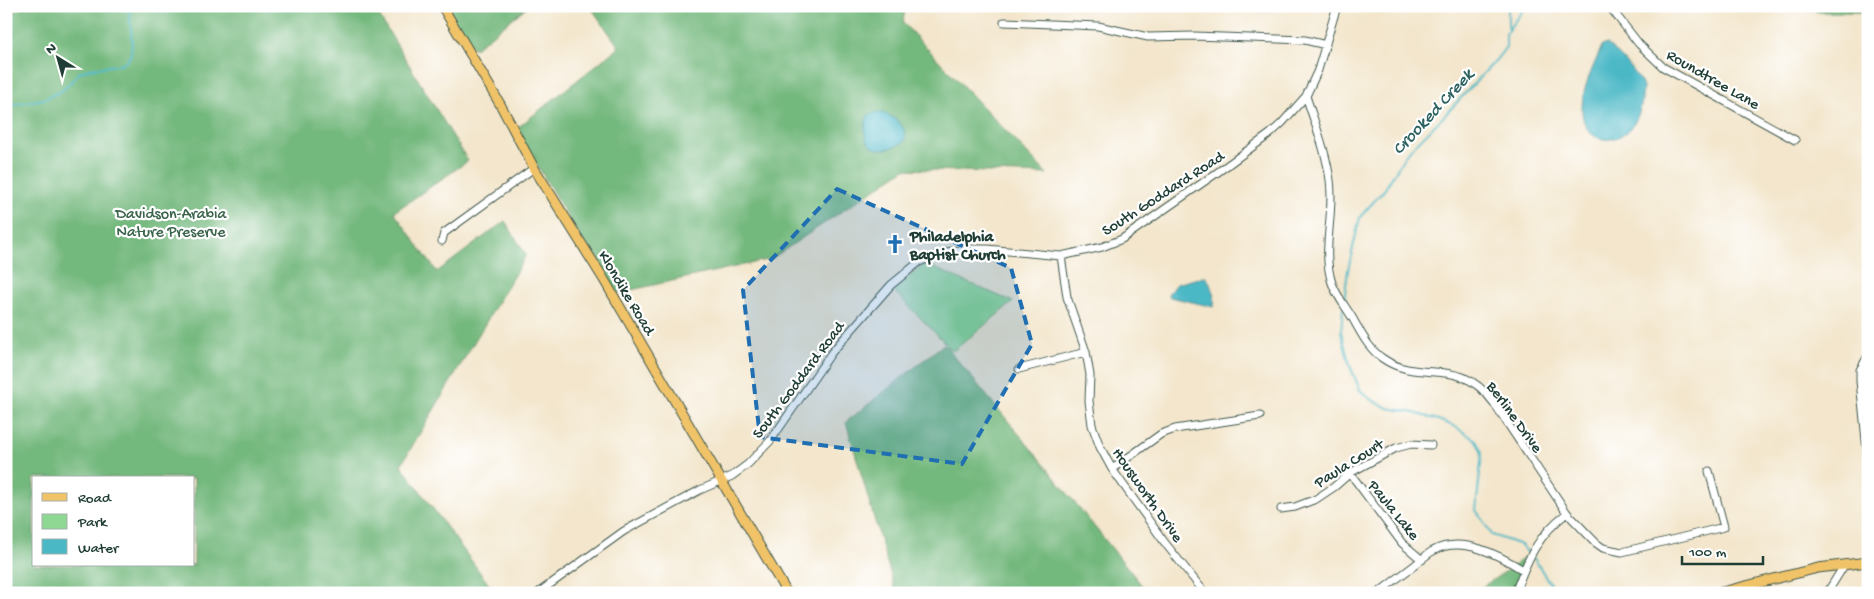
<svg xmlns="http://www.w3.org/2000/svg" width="1874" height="599" viewBox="0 0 1874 599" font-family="'Gochi Hand',sans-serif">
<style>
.green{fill:#8fd893;stroke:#578a64}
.forest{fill:#73b87d;stroke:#497a58;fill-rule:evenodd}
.water{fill:#4bb8c6;stroke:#357a7d}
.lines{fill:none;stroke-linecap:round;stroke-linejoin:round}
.stream{stroke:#4bb8c6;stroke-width:2}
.minor-casing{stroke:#3f564b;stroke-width:9}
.major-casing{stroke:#3f564b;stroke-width:11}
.minor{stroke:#fff;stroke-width:7}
.major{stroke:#f0c369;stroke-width:9}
.marked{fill:#1f6fb2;fill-opacity:0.2;stroke:#1f6fb2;stroke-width:4;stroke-dasharray:10 6;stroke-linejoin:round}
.labels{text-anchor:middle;stroke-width:4.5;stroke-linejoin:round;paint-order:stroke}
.street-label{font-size:16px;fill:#1f3d34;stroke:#fff}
.park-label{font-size:16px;fill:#3b644c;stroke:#fff}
.poi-label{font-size:16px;font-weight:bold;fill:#1f3d34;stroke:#fff;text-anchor:start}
.water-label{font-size:18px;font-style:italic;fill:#2c6260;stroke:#fff}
</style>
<rect width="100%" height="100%" fill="#fff"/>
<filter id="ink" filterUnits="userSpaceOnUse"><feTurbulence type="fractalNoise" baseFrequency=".02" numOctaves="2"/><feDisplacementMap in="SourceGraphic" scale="10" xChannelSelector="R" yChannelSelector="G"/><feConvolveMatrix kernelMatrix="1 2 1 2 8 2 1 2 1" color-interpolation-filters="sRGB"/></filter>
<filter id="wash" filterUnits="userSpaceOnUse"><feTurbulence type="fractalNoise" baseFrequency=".0096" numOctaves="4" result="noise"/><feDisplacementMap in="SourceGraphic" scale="20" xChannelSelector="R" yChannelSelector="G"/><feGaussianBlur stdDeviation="1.12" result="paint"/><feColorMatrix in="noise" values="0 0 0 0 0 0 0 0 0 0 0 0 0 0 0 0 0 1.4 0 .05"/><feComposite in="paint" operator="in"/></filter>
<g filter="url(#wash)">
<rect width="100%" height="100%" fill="#f3e6cc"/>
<!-- green -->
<path class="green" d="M925 264 1013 302 953 351 893 290Z"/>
<!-- forest -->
<path class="forest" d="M28 6H373L468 161 394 212 437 272 505 221 526 255 401 465 495 593H6V15ZM34 478H194V565H34Z
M442 6H528L474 49Z
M590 6H905L903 23 1047 174 905 169 771 259 613 294 516 129 619 47Z
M1808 6H1868V12H1818Z
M944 344 1047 468 1148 593H896L846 422Z
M1523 557 1515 593H1473L1514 566Z"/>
<!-- water -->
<path class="water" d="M1607 44C1616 51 1641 76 1643 88 1643 91 1642 96 1642 99 1637 149 1581 153 1582 108 1582 87 1594 66 1602 46Z
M878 112C892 114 910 126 904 142 877 158 857 147 868 115Z
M1203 277H1206C1212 284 1215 298 1214 307L1170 297 1168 294 1176 284Z"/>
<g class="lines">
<!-- stream -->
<path class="stream" d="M1508 6V30
M6 108 19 103 45 99 64 89 79 73 89 69 117 65 127 61 131 54 132 41 129 6
M1344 301 1348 270 1360 217 1385 189 1406 154 1446 114 1496 60 1506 47V34L1508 30 1526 6
M1343 308 1341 332 1350 366 1360 390 1370 399 1388 408 1411 412 1438 420 1454 426 1476 440 1482 453 1476 510 1492 535 1521 545 1529 554
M1533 557 1556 593"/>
</g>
</g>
<g filter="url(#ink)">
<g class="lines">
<!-- minor casing -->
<g class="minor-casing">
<path id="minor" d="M1609 6 1639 44 1663 67 1795 140
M1004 22 1098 26 1148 37 1194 36 1305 40 1326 45
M1306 96C1315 124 1326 151 1330 180 1335 214 1321 250 1332 283 1336 295 1346 307 1353 319 1361 333 1368 348 1382 358 1422 386 1458 353 1494 403L1567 513 1596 543 1603 548 1622 552 1724 527 1709 471
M442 241 444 233 534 168
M1061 256 1067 297 1086 352 1090 375 1089 401 1092 425 1100 447 1112 469 1165 543 1205 593
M1868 356 1860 370V381L1868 460
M1019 369 1086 352
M1112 469 1161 434 1175 429 1260 416
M1350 473 1402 543 1422 560
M1281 509 1295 507 1316 499 1334 487 1350 473 1396 448 1411 444 1431 445
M538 593 624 531 700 490 732 476 748 464 771 440 832 352 891 285 919 262 947 252 964 249H987L1061 256 1102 247 1122 239 1218 172 1270 134 1282 123 1306 96 1318 70 1337 6
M1378 593C1391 583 1403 574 1415 565 1421 560 1427 554 1433 551 1462 535 1499 555 1523 570
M1515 593C1528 558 1537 536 1567 513
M1827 593 1845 564"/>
</g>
<!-- major casing -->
<g class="major-casing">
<path id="major" d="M442 6 500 104 534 168 603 278 787 593
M1718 593 1818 568 1868 562"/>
</g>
<!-- minor -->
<use href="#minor" class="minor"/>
<!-- major -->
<use href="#major" class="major"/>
</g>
</g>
<!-- marked area -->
<path class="marked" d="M837 189 1011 268 1032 344 962 464 760 437 743 290Z"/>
<!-- icons -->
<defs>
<g id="church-bare" transform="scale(1.5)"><path d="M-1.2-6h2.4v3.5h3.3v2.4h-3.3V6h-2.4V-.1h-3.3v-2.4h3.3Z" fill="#1f6fb2" stroke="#fff" stroke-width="2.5" paint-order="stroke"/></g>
</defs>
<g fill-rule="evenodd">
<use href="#church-bare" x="895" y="244"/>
</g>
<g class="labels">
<!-- street labels -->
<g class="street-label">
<text transform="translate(1714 78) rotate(30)" y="6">Roundtree Lane</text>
<text transform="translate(1162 192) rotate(-33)" y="6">South Goddard Road</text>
<text transform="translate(628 292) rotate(59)" y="6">Klondike Road</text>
<text transform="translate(797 379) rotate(-53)" y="6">South Goddard Road</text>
<text transform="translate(1516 416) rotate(54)" y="6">Berline Drive</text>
<text transform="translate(1348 462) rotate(-32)" y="6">Paula Court</text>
<text transform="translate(1149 494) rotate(55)" y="6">Housworth Drive</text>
<text transform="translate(1395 509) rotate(51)" y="6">Paula Lake</text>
</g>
<!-- park labels -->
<g class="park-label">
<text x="171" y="218">Davidson-Arabia<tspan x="171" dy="18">Nature Preserve</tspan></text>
</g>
<!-- poi labels -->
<g class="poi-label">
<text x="910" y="241">Philadelphia<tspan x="910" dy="18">Baptist Church</tspan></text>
</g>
<!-- water labels -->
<g class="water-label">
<text transform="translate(1432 111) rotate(-47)" y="6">Crooked Creek</text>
</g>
</g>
<!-- margin -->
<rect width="1874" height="599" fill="none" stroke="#fff" stroke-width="25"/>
<!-- legend -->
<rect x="32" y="476" width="162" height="90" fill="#ffffff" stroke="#a5b1ae"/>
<rect x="42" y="493" width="25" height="8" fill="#f0c369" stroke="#a5b1ae"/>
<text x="78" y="502" font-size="15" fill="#1f3d34">Road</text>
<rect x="42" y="514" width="25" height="15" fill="#8fd893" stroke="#a5b1ae"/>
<text x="78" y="526" font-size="15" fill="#1f3d34">Park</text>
<rect x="42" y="539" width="25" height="15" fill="#4bb8c6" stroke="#a5b1ae"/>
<text x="78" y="552" font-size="15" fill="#1f3d34">Water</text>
<!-- north arrow -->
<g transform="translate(58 58) rotate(323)" stroke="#ffffff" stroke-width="4" paint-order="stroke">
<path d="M0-4L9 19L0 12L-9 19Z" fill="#1f3d34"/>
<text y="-8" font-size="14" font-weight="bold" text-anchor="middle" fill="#1f3d34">N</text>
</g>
<!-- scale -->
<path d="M1682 556v8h81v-8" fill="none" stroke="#1f3d34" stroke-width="2.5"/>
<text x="1689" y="556" font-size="15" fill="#1f3d34" stroke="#ffffff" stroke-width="4" paint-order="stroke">100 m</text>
</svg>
